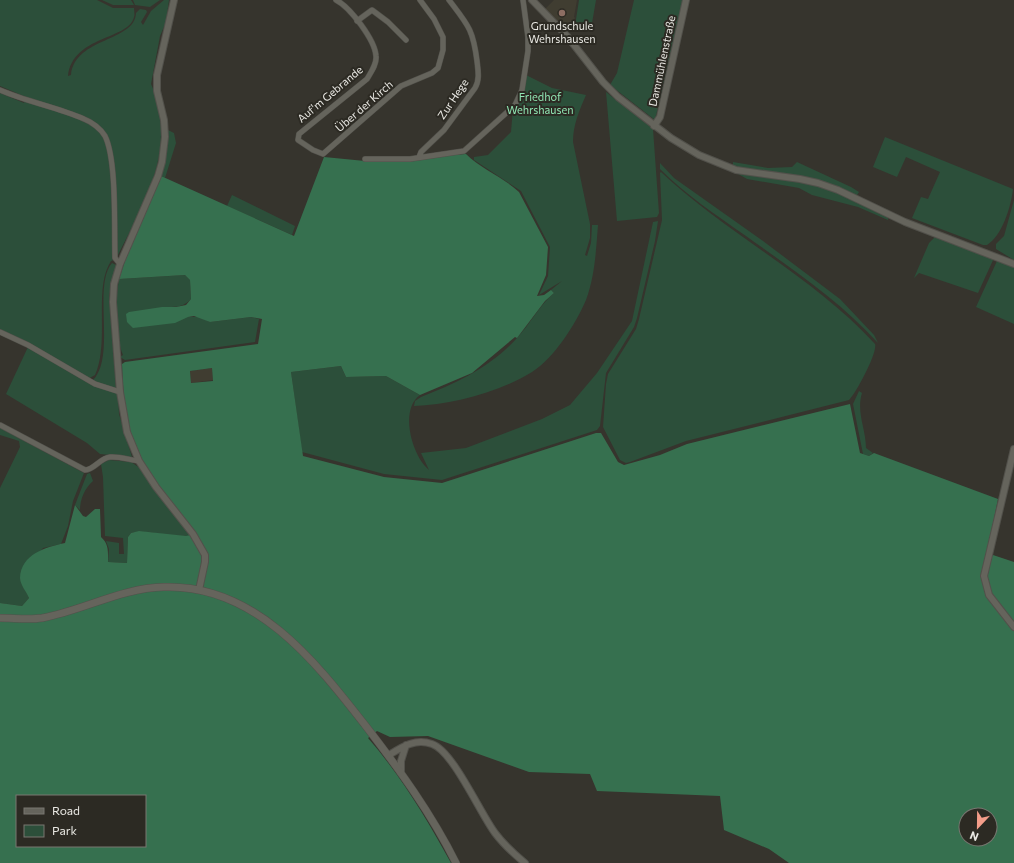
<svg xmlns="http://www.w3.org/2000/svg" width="1014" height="863" viewBox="0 0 1014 863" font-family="Commissioner,sans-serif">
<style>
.built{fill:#403d31}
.green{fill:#2c4f3a}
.forest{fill:#36704f;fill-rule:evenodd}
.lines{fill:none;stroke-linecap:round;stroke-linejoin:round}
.minor-casing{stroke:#52514b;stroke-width:6}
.tertiary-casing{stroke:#52514b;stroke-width:8}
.secondary-casing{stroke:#52514b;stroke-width:8}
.minor{stroke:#65645c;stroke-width:5}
.tertiary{stroke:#65645c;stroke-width:6}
.secondary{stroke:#65645c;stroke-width:7}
.education-dot{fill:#8d6e63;stroke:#2c2a23;stroke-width:1.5}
.labels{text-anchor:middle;stroke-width:4;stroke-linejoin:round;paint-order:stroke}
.poi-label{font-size:11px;fill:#e9e8e3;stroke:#2c2a23}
.street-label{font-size:11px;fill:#e9e8e3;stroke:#2c2a23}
.park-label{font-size:11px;fill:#90e6b3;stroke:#2c2a23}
</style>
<rect width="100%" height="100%" fill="#36342d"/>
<!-- built -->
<path class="built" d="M554 0H577L574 17 575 18 566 32 545 9Z
M212 368 213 380 191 383 190 371Z"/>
<!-- green -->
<path class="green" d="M0 0H97L113 8H134C134 11 135 15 134 17 129 40 73 35 68 76L71 75C75 37 135 42 136 13L140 9 146 10 147 12 141 22 143 25 151 11 164 0H169L166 22 160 36 151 84C155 92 157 101 159 110 169 164 141 209 118 255L114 260 111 261C93 288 110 341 95 375L88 379 0 330V93L24 103 26 97 0 86Z
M102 0H131L134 5H113Z
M133 0H160L150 7 135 5Z
M579 0H596L591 29 575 26Z
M634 0H683L655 120 610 85 617 73Z
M526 75 552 88 586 95C579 111 573 125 573 142L590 224V238L585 255 587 256 591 243 592 225H598C596 250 595 276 586 300 575 325 555 357 532 372 500 392 451 405 414 406L415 401 421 397C457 383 491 367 517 338 530 324 539 306 554 293L551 290 562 281 539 295 548 276 550 247 521 191 474 160V157L488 155 511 132 513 108Z
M606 92 653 129 659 213 657 217 617 221Z
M168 130 174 133 176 143 165 178 161 176Z
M885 137 1013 189C1011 207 1002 236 987 245H983L912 218 921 197 928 199 940 172 906 157 897 177 873 167Z
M733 162 768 168 792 167 797 162 851 187 859 192 854 200 888 216V220L858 207 812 195 799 188 747 179 733 171Z
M660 163 674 178 763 241 840 299 874 335 878 343C840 301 792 269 746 236 716 215 686 195 660 169Z
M661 172C728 235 813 276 875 344 878 352 856 393 849 400L686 441 630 462 626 463 620 460 603 427 606 384 608 374 636 329 639 319 662 220 660 173Z
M232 195 295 226 292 235 227 206Z
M1014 200V260L996 249V244L1004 236Z
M658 221 655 241 637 318 634 327 606 373 600 426 597 430 442 480 384 474 302 452 291 372 341 366 346 377 386 376 420 395C399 410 412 456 429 470L421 453 466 448 542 419 570 405 597 373 632 321 653 222Z
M935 237 994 258 978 293 919 273 914 278 929 243Z
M997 261 1014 267V324L976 307Z
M112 263 116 265 109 296 116 389 92 381C117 358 92 286 112 263Z
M185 275 190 280 191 299C183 308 174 307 162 307L188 317H200L210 322 251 317 259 319 255 342 125 360 120 357 123 355C114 333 115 302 119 279Z
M28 347 118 393 119 414 132 457 100 454 87 443 6 394Z
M859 391 862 393C856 412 866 429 866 448L873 453 869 456 863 454 853 404Z
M0 428 84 473 73 501 68 526 61 544 43 548 20 579 29 598 22 606 0 603V488L20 447 19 441 0 435Z
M109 460 131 462 140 468 153 488 191 536C172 539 147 528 131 533L128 537 127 563 108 562 109 549 106 541 119 543V554H124L123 538 105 536 103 477 101 464Z
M90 473 93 481C85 488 80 499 80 510L75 505 87 474Z"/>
<!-- forest -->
<path class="forest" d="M466 154C481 169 503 177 519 192L548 247 546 275 537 296 544 295 551 290 554 293 545 301 517 338 515 337 472 373 420 395 386 376 346 377 341 366 291 372 303 456 384 477 442 483 596 433H601L618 462 624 465 660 455 687 444 850 404 860 453 869 456 874 453 998 499 987 553 1014 562V863H789L769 849 724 830 720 796 597 791 590 774 529 772 428 736 390 737 377 731 368 738C401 776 427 819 451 863H0V603L22 606 29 598C27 593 20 584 20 578 21 554 46 547 65 543L75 505 83 516 86 517 95 509H100L101 537C109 544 108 552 108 562L127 563 128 537 131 533 139 531 186 536 196 534C178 511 156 487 142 460 126 431 123 396 122 364L125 362 258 344 262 319 251 317 210 322 194 316 188 317 175 323 133 328 127 322 126 314 129 312 162 307H176L186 305 191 299 190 280 185 275 119 279 130 246 161 176 294 236 324 157 365 161ZM212 368 213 381 191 383 190 371ZM17 796H145V846H17ZM966 815H990V839H966Z"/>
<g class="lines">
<!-- minor casing -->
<g class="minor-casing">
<path id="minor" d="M336 0C350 7 375 40 376 56 377 64 371 72 367 79L299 134 298 140 313 150 323 154 401 86 432 73 438 68 443 50V37L434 19 420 0
M357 21 372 10 388 22 406 40
M0 90C27 102 57 107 84 119 92 122 101 129 105 136 117 160 114 229 115 258L120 264
M419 157 421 152 444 130 475 88C480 80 478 70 477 61 473 29 468 25 449 0
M365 159H410L464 151 515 105 522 90 528 51V37L523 0
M0 332 28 345 95 384 120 392
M0 425 85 470C94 470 100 458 110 457 119 456 130 460 139 461"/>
</g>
<!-- tertiary casing -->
<g class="tertiary-casing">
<path id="tertiary" d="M174 0 157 75V91L164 120 165 137 162 162 158 176 120 264 114 284 113 302 120 392 127 432 139 461 156 487 193 534 205 555V562L199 590
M532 0 567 36 603 82 618 97 671 138 699 155 736 170 800 179 818 183 838 190 905 222 1014 264
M654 126 660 117 686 0
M1014 449 984 576 989 595 1014 627
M389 755C402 747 415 738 432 744 453 751 480 813 495 833 504 845 514 854 525 863
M401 773V761L406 745"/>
</g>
<!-- secondary casing -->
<g class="secondary-casing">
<path id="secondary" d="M0 618C14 618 29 620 42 618 84 610 121 588 164 587 255 584 315 661 365 725 399 769 431 813 456 863"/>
</g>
<!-- minor -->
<use href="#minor" class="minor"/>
<!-- tertiary -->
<use href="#tertiary" class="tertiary"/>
<!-- secondary -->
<use href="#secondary" class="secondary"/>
</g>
<!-- markers -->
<circle class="education-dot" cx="562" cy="13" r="4"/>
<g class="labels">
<!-- poi labels -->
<g class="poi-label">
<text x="562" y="30">Grundschule<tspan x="562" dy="13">Wehrshausen</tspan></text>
</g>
<!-- street labels -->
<g class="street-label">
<text transform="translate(662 61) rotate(-78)" y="4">Dammühlenstraße</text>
<text transform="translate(330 94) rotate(-40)" y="4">Auf'm Gebrande</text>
<text transform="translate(453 99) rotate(-56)" y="4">Zur Hege</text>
<text transform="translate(364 106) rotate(-41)" y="4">Über der Kirch</text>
</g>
<!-- park labels -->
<g class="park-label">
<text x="540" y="101">Friedhof<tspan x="540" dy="13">Wehrshausen</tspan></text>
</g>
</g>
<!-- legend -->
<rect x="16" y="795" width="130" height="52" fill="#2c2a23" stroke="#787670"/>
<rect x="24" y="808" width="20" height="6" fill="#65645c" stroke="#787670"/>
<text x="52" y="815" font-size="12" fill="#e9e8e3">Road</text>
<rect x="24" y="825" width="20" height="12" fill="#2c4f3a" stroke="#787670"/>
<text x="52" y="835" font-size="12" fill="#e9e8e3">Park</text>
<!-- north arrow -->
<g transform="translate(978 827) rotate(202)"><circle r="19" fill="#2c2a23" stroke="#787670"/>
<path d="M0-3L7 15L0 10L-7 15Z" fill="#f49e8a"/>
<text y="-6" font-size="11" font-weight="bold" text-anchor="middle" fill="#e9e8e3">N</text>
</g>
</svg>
